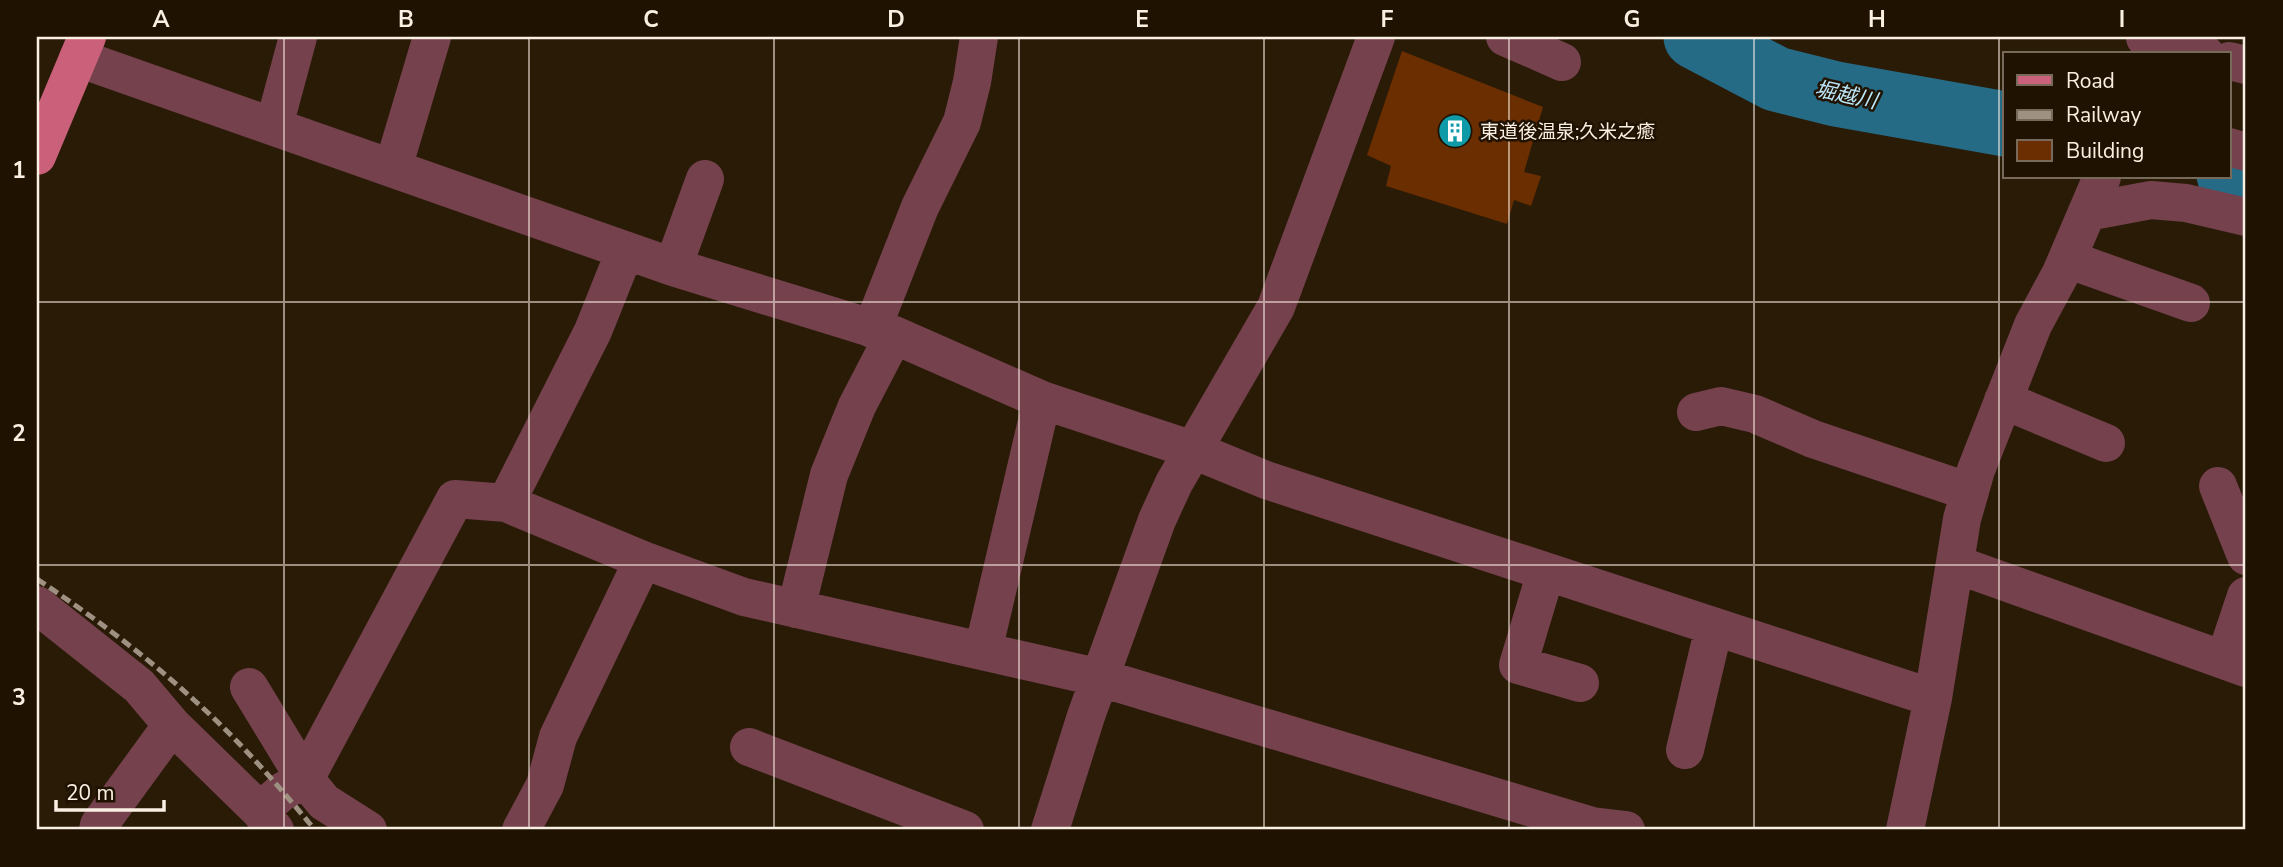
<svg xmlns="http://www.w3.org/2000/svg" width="2283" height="867" viewBox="0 0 2283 867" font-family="'Nunito Sans','Noto Sans JP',sans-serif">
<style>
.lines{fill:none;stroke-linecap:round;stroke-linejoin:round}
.river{stroke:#256b86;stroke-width:65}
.building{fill:#6a2e01}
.minor{stroke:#74414d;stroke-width:38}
.major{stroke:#ca607a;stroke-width:38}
.rail{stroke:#9e9182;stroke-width:5;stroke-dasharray:10 5;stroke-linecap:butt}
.grid{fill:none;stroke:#faefe3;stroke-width:2;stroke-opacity:0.55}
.labels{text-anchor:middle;stroke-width:5;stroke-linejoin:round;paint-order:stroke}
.poi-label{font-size:19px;fill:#faefe3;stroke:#201201;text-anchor:start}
.water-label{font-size:21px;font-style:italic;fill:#bce7fa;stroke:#201201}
.neatline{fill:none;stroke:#faefe3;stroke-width:2.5}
.grid-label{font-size:23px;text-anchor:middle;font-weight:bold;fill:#faefe3}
</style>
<rect width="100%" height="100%" fill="#2a1b07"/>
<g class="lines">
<!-- river -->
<path class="river" d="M1696 37 1776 79 1836 94 2005 124
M2229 175 2246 179"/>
</g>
<!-- building -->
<path class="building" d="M1402 51 1543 107 1524 172 1541 176 1531 206 1514 200 1507 224 1386 186 1391 166 1367 155Z"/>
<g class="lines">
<!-- minor -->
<path class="minor" d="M1505 37 1562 62
M2145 38 2205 54
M78 58 673 267 894 335 1042 400 1193 450 1266 480 1933 698
M2229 61 2246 65
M274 126 298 37
M2229 147 2246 152
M393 168 432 37
M2087 212 2151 200 2186 203 2246 217
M2067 259 2191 303
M673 267 705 179
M872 329 920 207 962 122 972 82 979 37
M2003 400 2106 443
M1696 412 1721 406 1755 414 1813 439 1970 492
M2218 486 2246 556
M506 503 593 331 625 251
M1955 564 2246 668
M1546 572 1518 665 1580 683
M37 605 139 686 172 725 260 811 275 830
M796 609 829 475 857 406 894 335
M983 651 1042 400
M2225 659 2246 596
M249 687 305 779 324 802 368 830
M749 747 965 830
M1685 750 1714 627
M260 811 283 791 305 779 455 499 506 503 643 560 744 597 1101 678 1592 826 1626 830
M98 830 99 825 172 725
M521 830 545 785 558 737 643 560
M1050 830 1086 716 1157 520 1174 483 1276 307 1376 37
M1905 830 1933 698 1962 519 1976 470 2033 325 2061 273 2102 177"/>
<!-- major -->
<path class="major" d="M37 156 87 37"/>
<!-- rail -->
<path class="rail" d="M37 579C92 616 145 655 194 700 238 739 278 785 315 830"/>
</g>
<!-- grid -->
<path class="grid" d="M284 37V830M529 37V830M774 37V830M1019 37V830M1264 37V830M1509 37V830M1754 37V830M1999 37V830M37 302H2246M37 565H2246"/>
<!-- icons -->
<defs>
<g id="building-disc" transform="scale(1.75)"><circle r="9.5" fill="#0f9aa8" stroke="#201201"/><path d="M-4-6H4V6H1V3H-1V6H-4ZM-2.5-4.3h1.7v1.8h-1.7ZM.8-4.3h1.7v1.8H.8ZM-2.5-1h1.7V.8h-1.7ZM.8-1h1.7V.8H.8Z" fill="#fff"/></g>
</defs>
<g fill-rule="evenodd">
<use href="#building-disc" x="1455" y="131"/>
</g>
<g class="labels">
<!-- poi labels -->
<g class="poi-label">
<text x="1480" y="138">東道後温泉;久米之癒</text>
</g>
<!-- water labels -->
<g class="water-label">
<text transform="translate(1846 95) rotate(12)" y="7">堀越川</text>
</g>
</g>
<!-- border -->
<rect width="2283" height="867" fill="none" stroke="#201201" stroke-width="77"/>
<!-- legend -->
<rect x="2003" y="52" width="228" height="126" fill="#201201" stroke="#776a5b" stroke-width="2"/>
<rect x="2017" y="75" width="35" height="10" fill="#ca607a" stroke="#776a5b" stroke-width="2"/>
<text x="2066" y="88" font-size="21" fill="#faefe3">Road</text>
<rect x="2017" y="110" width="35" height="10" fill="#9e9182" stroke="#776a5b" stroke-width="2"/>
<text x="2066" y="122" font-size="21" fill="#faefe3">Railway</text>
<rect x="2017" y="140" width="35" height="21" fill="#6a2e01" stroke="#776a5b" stroke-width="2"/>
<text x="2066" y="158" font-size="21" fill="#faefe3">Building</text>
<!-- scale -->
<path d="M56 800v10h108v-10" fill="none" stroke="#faefe3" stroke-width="3.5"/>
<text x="66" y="800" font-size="21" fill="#faefe3" stroke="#201201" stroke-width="5" paint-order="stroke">20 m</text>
<rect x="38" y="38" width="2206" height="790" class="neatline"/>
<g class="grid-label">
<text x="161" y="27">A</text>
<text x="406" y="27">B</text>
<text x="651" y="27">C</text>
<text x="896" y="27">D</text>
<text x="1142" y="27">E</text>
<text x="1387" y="27">F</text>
<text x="1632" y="27">G</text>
<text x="1877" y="27">H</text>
<text x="2122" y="27">I</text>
<text x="19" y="178">1</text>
<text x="19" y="441">2</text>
<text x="19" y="705">3</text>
</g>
</svg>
